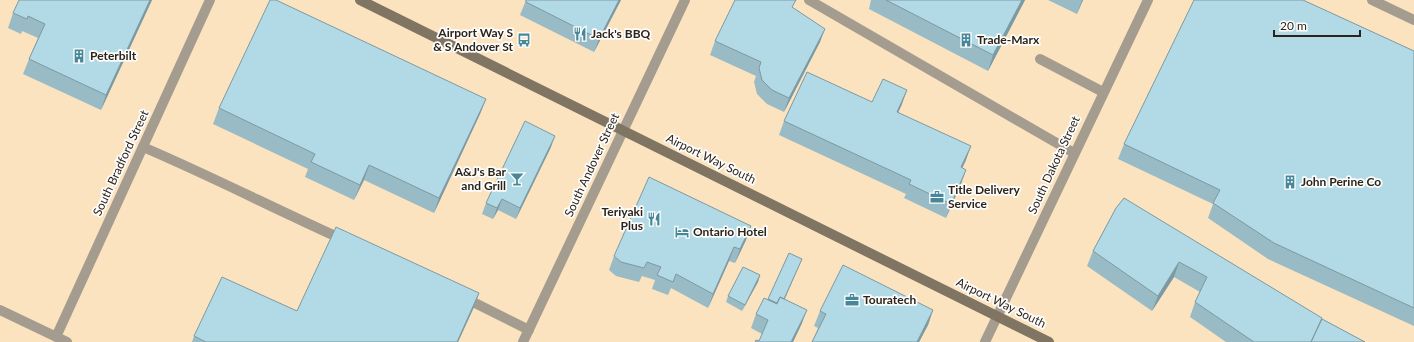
<svg xmlns="http://www.w3.org/2000/svg" width="1414" height="342" viewBox="0 0 1414 342" font-family="Lato,sans-serif">
<style>
.built{fill:#fce3bf}
.lines{fill:none;stroke-linecap:round;stroke-linejoin:round}
.service{stroke:#a59c90;stroke-width:10}
.minor{stroke:#a59c90;stroke-width:10}
.secondary{stroke:#807462;stroke-width:10}
.wall{fill:#99bbc6}
.shaded-wall{fill:#7d99a1}
.building{fill:#b2dae6;stroke:#7d99a1}
.labels{text-anchor:middle;stroke-width:3.5;stroke-linejoin:round;paint-order:stroke}
.poi-label{font-size:12px;font-weight:bold;fill:#2c2419;stroke:#fdfdfd;text-anchor:start}
.street-label{font-size:12px;fill:#2c2419;stroke:#fdfdfd}
</style>
<rect width="100%" height="100%" fill="#feedd5"/>
<!-- built -->
<path class="built" d="M0 0H1414V342H0Z"/>
<g class="lines">
<!-- service -->
<path class="service" d="M809 0 1074 153
M1040 59 1103 92
M143 147C211 176 277 210 344 240
M463 297 529 330"/>
<!-- minor -->
<path class="minor" d="M1372 0 1414 20
M0 310 67 342
M56 337 210 0
M523 342 685 0
M985 342 1148 0"/>
<!-- secondary -->
<path class="secondary" d="M360 0 1049 342"/>
</g>
<!-- wall -->
<path class="wall" d="M152 0 101 110 23 74 29 59 38 38 22 31 21 34 8 28 13 13Z
M526 0H621L594 52 520 15Z
M871 0H1025L988 71 869 9Z
M1048 0H1083L1077 14Z
M793 8 820 42 784 112 767 104 757 94 754 82 756 76 710 55 715 41Z
M1414 51V326L1268 259 1208 218 1213 204 1118 159 1124 144Z
M486 99 480 114 434 213 364 180 354 200 305 177 308 169 213 124 219 108Z
M872 102 902 104 898 113 966 160 962 168 961 184 946 218 904 198 906 194 779 135 784 121Z
M551 147 516 219 498 210 493 219 482 214 486 203Z
M1116 208 1322 319 1365 342H1226L1190 317 1195 302 1200 292 1174 277 1152 311 1087 266 1093 251Z
M746 240 735 263 729 261 708 308 671 288 668 295 652 289 655 280 642 276 639 282 616 276 609 270 614 256Z
M789 253 802 259 785 299 802 323 793 342H755L759 341 762 334 751 328 756 314 768 300Z
M760 275 758 282 742 311 726 302 728 296Z
M479 293 474 307 458 342H192L194 336 297 311Z
M933 310 928 325 919 342H812L818 328 814 326 820 311Z"/>
<!-- shaded-wall -->
<path class="shaded-wall" d="M150 0H152L101 110 106 95Z
M619 0H621L594 52 599 39Z
M1022 0H1025L988 71 993 55Z
M1082 0H1083L1077 14Z
M825 29 820 42 784 112 789 98Z
M907 90 902 104 892 126 897 112Z
M486 99 480 114 434 213 439 198Z
M555 136 551 147 516 219 520 208Z
M971 146 966 160 956 181 961 167Z
M369 165 364 180 354 200 360 185Z
M966 170 961 184 946 218 951 204Z
M502 199 498 210 493 219 497 208Z
M751 226 746 240 735 263 740 249Z
M734 247 729 261 708 308 713 294Z
M1179 262 1174 277 1152 311 1158 296Z
M760 275 758 282 742 311Z
M479 293 474 307 458 342H457Z
M807 310 802 323 793 342H791Z
M933 310 928 325 919 342H917Z"/>
<!-- building -->
<path class="building" d="M19 0H150L106 95 29 59 45 24 28 16 27 19 13 13Z
M270 0H276L486 99 439 198 369 165 360 185 311 162 315 154 219 108Z
M526 0H619L599 39 526 2Z
M735 0H796L792 7 825 29 789 98 772 90 762 80 759 68 761 62 715 41Z
M886 0H1022L993 55Z
M1194 0H1303L1414 51V308L1274 243 1213 203 1220 190 1124 144Z
M807 72 872 102 883 79 907 90 897 112 971 146 961 167 966 170 951 204 909 184 911 180 784 121Z
M525 121 555 136 520 208 502 199 497 208 486 203Z
M649 177 751 226 740 249 734 247 713 294 676 274 673 282 657 275 661 267 647 262 644 268 621 262 614 256Z
M1124 198 1322 318 1311 342H1254L1195 302 1207 277 1179 262 1158 296 1093 251 1116 208Z
M336 227 479 293 457 342H206L194 336 222 277 297 311Z
M789 253 802 259 784 299 780 297 777 303 768 299Z
M843 265 933 310 917 342H812L826 314 820 311Z
M743 267 760 275 745 305 728 296Z
M780 297 807 310 791 342H755L756 340 759 341 768 320 756 314 764 298 777 304Z
M1322 319 1365 342H1311Z"/>
<!-- icons -->
<defs>
<g id="restaurant-bare" transform="scale(1.08)"><path d="M-5-6h1v4h1v-4h1v4h1v-4h1v5L-1.5 .5V6h-2V.5L-5-1ZM5-6V6H3V1.5H1.5Q1.5-4 5-6Z" fill="#46879a" stroke="#fdfdfd" stroke-width="2.5" paint-order="stroke"/></g>
<g id="bus-bare" transform="scale(1.08)"><path d="M-5-6H5V4H4V6H2V4H-2V6H-4V4H-5ZM-3.5-4V0h7V-4ZM-3.5 1.2v1.5H-2V1.2ZM2 1.2v1.5H3.5V1.2Z" fill="#46879a" stroke="#fdfdfd" stroke-width="2.5" paint-order="stroke"/></g>
<g id="building-bare" transform="scale(1.08)"><path d="M-4-6H4V6H1V3H-1V6H-4ZM-2.5-4.3h1.7v1.8h-1.7ZM.8-4.3h1.7v1.8H.8ZM-2.5-1h1.7V.8h-1.7ZM.8-1h1.7V.8H.8Z" fill="#46879a" stroke="#fdfdfd" stroke-width="2.5" paint-order="stroke"/></g>
<g id="bar-bare" transform="scale(1.08)"><path d="M-6-5H6L.8 .8V4.5H3.5V6h-7V4.5H-.8V.8Z" fill="#46879a" stroke="#fdfdfd" stroke-width="2.5" paint-order="stroke"/></g>
<g id="office-bare" transform="scale(1.08)"><path d="M-6-3h4V-5.5h4V-3h4V5H-6ZM-1-4.5V-3h2v-1.5ZM-6 0V1H6V0Z" fill="#46879a" stroke="#fdfdfd" stroke-width="2.5" paint-order="stroke"/></g>
<g id="hotel-bare" transform="scale(1.08)"><path d="M-6-4.5h1.5V1H6V5H4.5V3h-9V5H-6ZM-4 0a1.8 1.8 0 1 1 3.6 0ZM.5 0V-2.5h3Q6-2.5 6 0Z" fill="#46879a" stroke="#fdfdfd" stroke-width="2.5" paint-order="stroke"/></g>
</defs>
<g fill-rule="evenodd">
<use href="#restaurant-bare" x="580" y="34"/>
<use href="#bus-bare" x="524" y="40"/>
<use href="#building-bare" x="966" y="40"/>
<use href="#building-bare" x="79" y="56"/>
<use href="#bar-bare" x="517" y="179"/>
<use href="#building-bare" x="1290" y="182"/>
<use href="#office-bare" x="937" y="197"/>
<use href="#restaurant-bare" x="654" y="219"/>
<use href="#hotel-bare" x="682" y="232"/>
<use href="#office-bare" x="852" y="300"/>
</g>
<g class="labels">
<!-- poi labels -->
<g class="poi-label">
<text x="513" y="37" text-anchor="end">Airport Way S<tspan x="513" dy="14">&amp; S Andover St</tspan></text>
<text x="591" y="38">Jack's BBQ</text>
<text x="977" y="44">Trade-Marx</text>
<text x="90" y="60">Peterbilt</text>
<text x="506" y="176" text-anchor="end">A&amp;J's Bar<tspan x="506" dy="14">and Grill</tspan></text>
<text x="1301" y="186">John Perine Co</text>
<text x="948" y="194">Title Delivery<tspan x="948" dy="14">Service</tspan></text>
<text x="643" y="216" text-anchor="end">Teriyaki<tspan x="643" dy="14">Plus</tspan></text>
<text x="693" y="236">Ontario Hotel</text>
<text x="863" y="304">Touratech</text>
</g>
<!-- street labels -->
<g class="street-label">
<text transform="translate(711 159) rotate(26)" y="4">Airport Way South</text>
<text transform="translate(121 163) rotate(-65)" y="4">South Bradford Street</text>
<text transform="translate(592 165) rotate(-65)" y="4">South Andover Street</text>
<text transform="translate(1054 165) rotate(-65)" y="4">South Dakota Street</text>
<text transform="translate(1001 303) rotate(26)" y="4">Airport Way South</text>
</g>
</g>
<!-- scale -->
<path d="M1274 30v6h86v-6" fill="none" stroke="#2c2419" stroke-width="2"/>
<text x="1280" y="30" font-size="12" fill="#2c2419" stroke="#fdfdfd" stroke-width="3" paint-order="stroke">20 m</text>
</svg>
